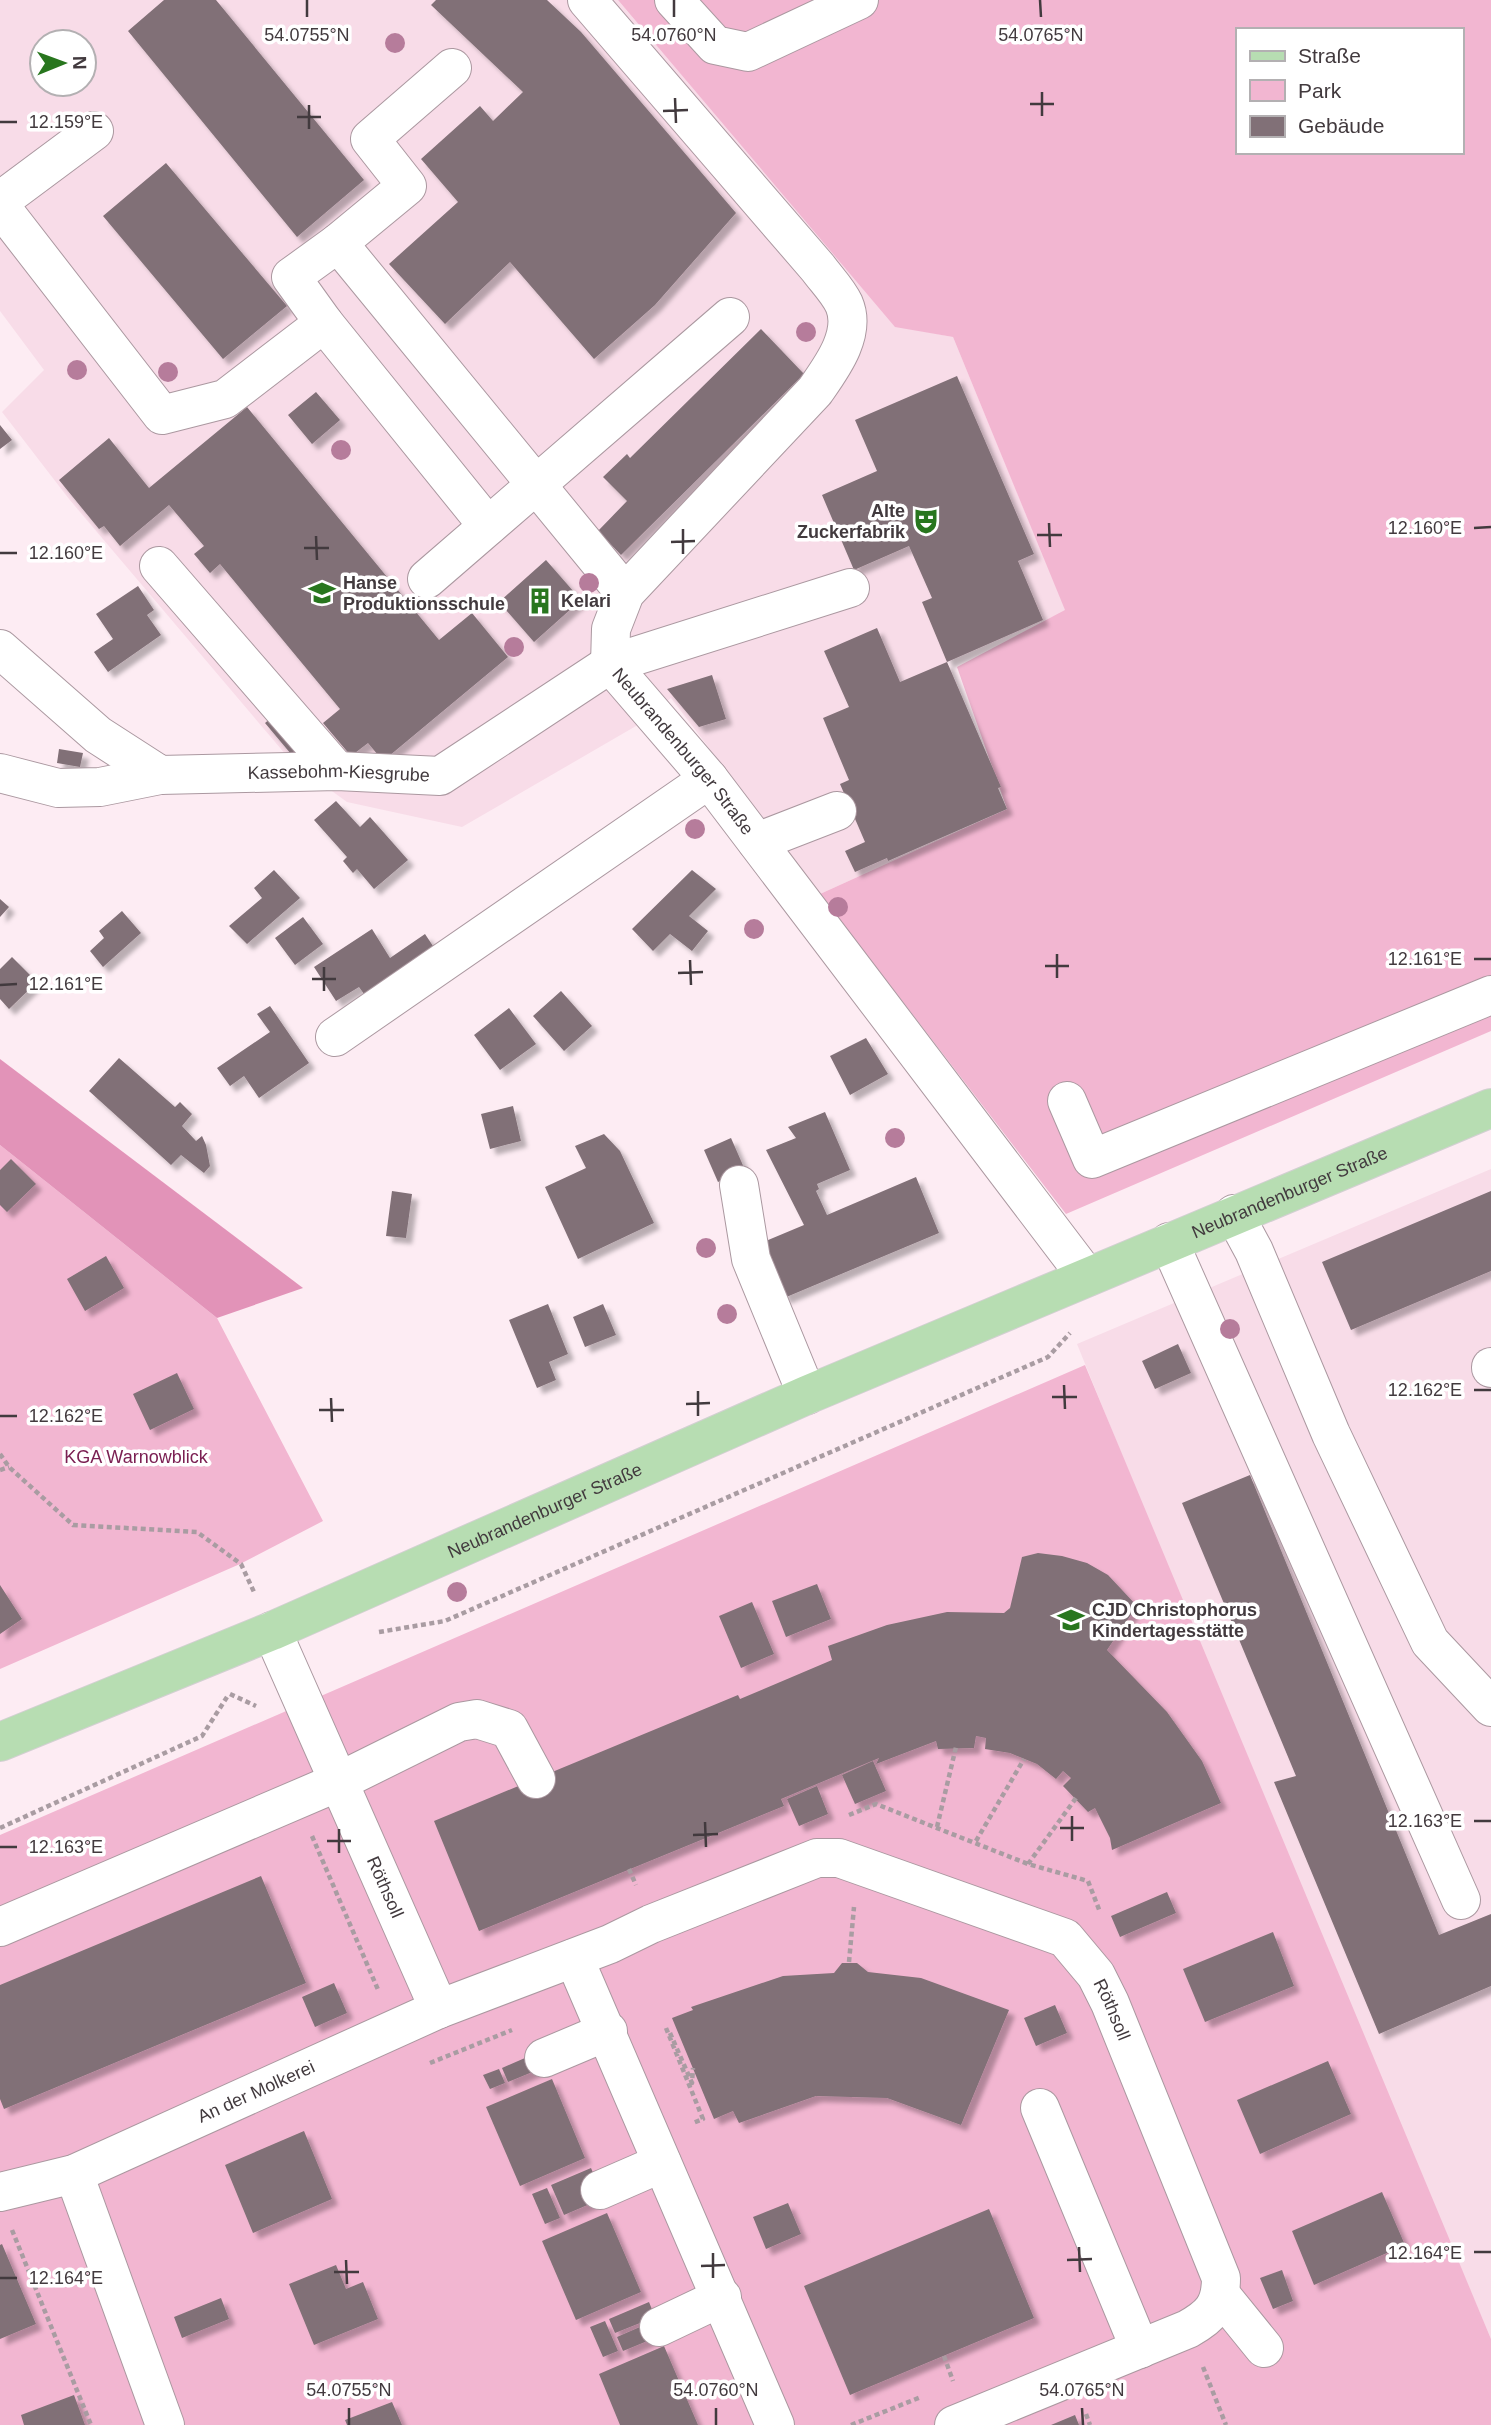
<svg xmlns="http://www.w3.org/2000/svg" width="1491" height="2425" viewBox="0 0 1491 2425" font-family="Helvetica,sans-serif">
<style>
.built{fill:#f8dce8;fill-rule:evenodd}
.green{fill:#f2b6d1;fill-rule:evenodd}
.forest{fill:#e293b8}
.building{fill:#817077;filter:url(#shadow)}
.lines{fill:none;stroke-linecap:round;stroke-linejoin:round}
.minor-casing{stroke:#ab98a0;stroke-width:40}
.major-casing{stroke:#d2d0d1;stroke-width:40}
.path{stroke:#a99ca2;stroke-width:4.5;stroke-dasharray:5 3.5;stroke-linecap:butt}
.minor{stroke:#fff;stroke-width:38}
.major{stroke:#b7ddb2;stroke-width:38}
.tree{fill:#b67c9b}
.ticks{fill:none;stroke:#423a3e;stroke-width:2.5}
.labels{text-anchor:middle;stroke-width:7;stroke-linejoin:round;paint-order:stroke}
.poi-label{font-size:18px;font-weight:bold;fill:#423a3e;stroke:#fff;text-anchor:start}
.street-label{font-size:18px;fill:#423a3e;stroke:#fff}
.park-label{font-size:18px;fill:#7b2053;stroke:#fff}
.ticks-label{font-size:18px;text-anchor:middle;fill:#423a3e;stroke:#fff;stroke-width:7;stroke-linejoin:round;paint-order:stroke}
</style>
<defs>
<filter id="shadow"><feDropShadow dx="6" dy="6" stdDeviation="2" flood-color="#0004"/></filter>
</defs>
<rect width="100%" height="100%" fill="#fdecf3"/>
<!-- built -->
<path class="built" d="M0 0H618L895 326 953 337 1066 611 947 662 1001 787 998 789 1007 809 820 894 671 698 636 726 462 827 347 802 292 762 69 499 2 412 44 370 0 311ZM42 42H84V84H42Z
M1491 1169V2339L1257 1788 1077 1344Z"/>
<!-- green -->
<path class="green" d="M618 0H1491V1031L1066 1214 820 894 1007 809 957 667 1065 610 953 337 895 327ZM1237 30H1461V152H1237Z
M0 1145 217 1318 323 1521 240 1564 0 1669Z
M1085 1365 1491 2339V2425H0V1835Z"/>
<!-- forest -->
<path class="forest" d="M0 1059 303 1288 217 1318 0 1145Z"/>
<!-- building -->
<path class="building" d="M164 0H216L364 180 297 237 128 31Z
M436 0H547L581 32 736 213 655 305 594 359 510 262 445 324 389 264 458 202 421 159 480 106 493 121 523 92 431 5Z
M166 163 287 306 223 359 103 216Z
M761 329 804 374 621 555 598 531 627 501 603 477 627 454 630 458Z
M957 376 1034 554 1018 561 1043 620 947 662 922 602 932 598 909 546 854 570 822 495 877 471 855 420Z
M316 392 340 420 312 444 288 415Z
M247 407 439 640 472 613 508 657 383 761 368 743 351 756 323 723 340 709 220 564 210 573 194 554 204 546 169 505 120 546 104 526 99 529 59 480 109 438 149 488Z
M0 425 12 440 0 449Z
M546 560 581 600 534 642 499 602Z
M138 586 154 610 147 615 161 635 108 672 94 652 113 639 96 614Z
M877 628 900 682 947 662 1001 787 998 788 1007 809 888 861 887 858 855 872 845 851 865 842 840 784 849 780 823 718 849 707 824 651Z
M712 675 726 719 699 727 667 689Z
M277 713 302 745 291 754 265 723Z
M59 749 83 753 80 767 57 763Z
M336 801 360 827 370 817 408 860 374 889 357 869 353 873 343 861 347 857 314 820Z
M274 870 300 898 247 944 229 926 262 898 254 888Z
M692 870 716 889 689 916 708 931 692 951 670 934 653 951 632 929Z
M0 899 9 907 0 917Z
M122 911 141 933 103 967 90 951 104 938 99 931Z
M303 917 323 944 295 965 275 938Z
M372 929 390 958 425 934 437 952 367 998 359 987 336 1001 314 967Z
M12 957 37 982 9 1009 0 999V969Z
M561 991 592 1026 564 1051 533 1016Z
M270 1006 309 1063 259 1098 244 1076 230 1086 217 1068 270 1032 257 1014Z
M509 1008 536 1044 500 1070 474 1035Z
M866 1038 888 1074 850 1095 830 1056Z
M119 1058 175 1107 180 1102 192 1114 182 1126 196 1141 202 1136 206 1145 210 1166 204 1173 181 1155 171 1165 89 1091Z
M513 1106 521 1141 490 1149 481 1114Z
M825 1112 850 1170 817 1184 819 1189 816 1191 827 1215 916 1177 939 1233 784 1298 761 1243 804 1225 766 1150 796 1138 788 1127Z
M604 1134 620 1151 654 1223 578 1259 545 1187 586 1168 575 1146Z
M731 1138 745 1170 718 1182 704 1150Z
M11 1159 36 1184 7 1212 0 1205V1170Z
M392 1191 412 1194 406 1238 386 1236Z
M1491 1191V1271L1351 1330 1322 1262Z
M106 1256 124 1288 85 1311 67 1279Z
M548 1304 568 1354 549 1362 556 1380 537 1388 509 1320Z
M603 1304 616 1335 585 1347 573 1317Z
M1178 1344 1191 1373 1155 1389 1142 1361Z
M177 1373 194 1409 150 1430 133 1394Z
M1250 1475 1439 1935 1491 1914V1986L1379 2034 1274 1782 1296 1776 1182 1503Z
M1038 1553 1062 1556 1087 1563 1108 1575 1137 1606 1107 1650 1167 1712 1202 1761 1221 1803 1112 1850 1110 1838 1095 1808 1088 1812 1063 1786 1071 1778 1063 1771 1056 1779 1037 1764 1010 1753 985 1749 986 1738 976 1736 974 1748 938 1749 936 1741 876 1764 879 1758 781 1799 784 1806 479 1931 434 1821 738 1695 740 1699 832 1660 828 1646 887 1625 947 1612 1004 1613 1010 1608 1022 1557Z
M817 1584 831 1619 786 1637 772 1601Z
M0 1585 22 1619 0 1634Z
M752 1602 774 1654 741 1668 719 1616Z
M873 1761 886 1791 855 1804 842 1775Z
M817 1786 828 1814 799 1826 787 1799Z
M261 1876 306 1983 4 2109 0 2099V1985Z
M1167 1892 1176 1913 1120 1937 1111 1916Z
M1273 1932 1294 1986 1205 2022 1183 1969Z
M842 1963H857L868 1972 921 1978 1009 2010 961 2125 887 2098 816 2096 739 2123 733 2111 714 2119 672 2018 693 2010 691 2007 783 1976 834 1973Z
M334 1983 347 2013 315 2027 302 1997Z
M1055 2005 1067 2033 1036 2046 1024 2018Z
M541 2051 547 2066 508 2082 502 2068Z
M1328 2061 1351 2114 1260 2154 1237 2100Z
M499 2069 505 2083 490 2089 483 2075Z
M552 2079 585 2158 520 2186 486 2107Z
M304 2131 332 2199 253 2233 225 2165Z
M591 2168 604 2198 564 2215 551 2185Z
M547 2188 560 2218 545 2224 532 2194Z
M1382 2192 1405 2245 1314 2285 1292 2231Z
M788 2203 801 2234 766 2249 753 2217Z
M989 2209 1034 2318 850 2395 804 2286Z
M607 2213 641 2292 576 2320 542 2241Z
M2 2244 36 2324 0 2339V2245Z
M336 2265 346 2289 363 2282 378 2319 314 2345 289 2284Z
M1282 2270 1293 2301 1273 2309 1260 2278Z
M221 2298 229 2319 182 2338 174 2317Z
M649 2302 655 2317 615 2333 609 2319Z
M656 2320 662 2335 623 2351 617 2337Z
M605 2321 618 2351 603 2357 590 2327Z
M664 2346 698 2425H620L599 2374Z
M74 2395 85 2425H24L21 2415Z
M392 2402 402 2425H347L345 2420Z
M1075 2415 1079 2425H1051Z"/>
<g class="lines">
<!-- minor casing -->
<g class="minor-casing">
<g id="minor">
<path id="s1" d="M587 0 818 268C826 279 838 291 844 304 857 334 831 368 815 391L625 593 611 629 610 664 709 779 1087 1277"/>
<path d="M674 0 715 45 748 52 859 0"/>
<path d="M0 201 94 131"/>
<path d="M0 206 162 415 225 399 324 323 291 277 338 243 625 593"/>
<path d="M338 243 407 186 370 139 452 68"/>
<path d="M324 323 488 526"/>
<path d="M159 566 337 771"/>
<path d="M427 579 730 317"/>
<path id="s2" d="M0 649 98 735 160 775 337 771 440 776 610 664 850 588"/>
<path d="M0 773 58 788 100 787 160 775"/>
<path d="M757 842 837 811"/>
<path d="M335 1037 709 779"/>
<path d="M1067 1101 1092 1159 1491 995"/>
<path d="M739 1185 751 1259 807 1395"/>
<path d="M1234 1214 1254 1251 1331 1434 1430 1642 1491 1707"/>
<path d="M1169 1242 1461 1900"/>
<path d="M1491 1367V1368"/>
<path id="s3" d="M272 1631 439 2009"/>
<path d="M0 1927 338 1782 459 1722 477 1719 509 1729 536 1779"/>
<path d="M574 1958 775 2425"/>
<path d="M544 2058 608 2031"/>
<path d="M1040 2108 1140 2349"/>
<path d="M74 2174 165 2425"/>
<path d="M600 2190 662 2163"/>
<path id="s4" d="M0 2192 74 2174 439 2009 610 1944 651 1924 817 1858H839L1065 1938 1096 1975 1110 2003 1221 2278C1221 2306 1211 2316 1188 2329L954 2425"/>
<path d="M1221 2295 1264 2348"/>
<path d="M659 2327 722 2297"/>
</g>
</g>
<!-- major casing -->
<g class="major-casing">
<g id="major">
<path id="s5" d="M0 1742 272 1631 807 1395 1491 1108"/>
</g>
</g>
<!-- path -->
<path class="path" d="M0 1454 9 1467 73 1525 197 1532 241 1564 254 1592
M0 1470 9 1467
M379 1632 445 1621 1048 1357 1070 1333
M230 1694 256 1706
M849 1815 876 1804 1028 1864 1088 1881 1100 1912
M937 1827 956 1747
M0 1828 202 1736 227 1697
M312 1836 379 1992
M976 1841 1024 1759
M1028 1864 1076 1798
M629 1869 636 1885
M849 1962 854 1907
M666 2028 703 2119 693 2123
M670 2033 692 2083 693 2068
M430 2063 512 2030
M12 2230 91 2425
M944 2356 953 2381
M1203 2367 1226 2425
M1086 2414 1090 2425
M851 2425 921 2397"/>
<!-- minor -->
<use href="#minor" class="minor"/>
<!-- major -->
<use href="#major" class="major"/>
</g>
<!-- trees -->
<g class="tree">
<circle cx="395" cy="43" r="10"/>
<circle cx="806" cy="332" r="10"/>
<circle cx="77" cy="370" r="10"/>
<circle cx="168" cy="372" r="10"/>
<circle cx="341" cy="450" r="10"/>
<circle cx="589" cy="583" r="10"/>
<circle cx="514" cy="647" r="10"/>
<circle cx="695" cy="829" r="10"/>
<circle cx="838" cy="907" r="10"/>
<circle cx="754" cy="929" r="10"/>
<circle cx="895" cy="1138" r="10"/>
<circle cx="706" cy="1248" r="10"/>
<circle cx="727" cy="1314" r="10"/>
<circle cx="1230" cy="1329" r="10"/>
<circle cx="457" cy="1592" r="10"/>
</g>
<!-- ticks -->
<path class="ticks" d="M307 0V17M674 0V17M1040 0 1041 17M1042 92V116M675 98 676 123M1030 104H1054M309 105V129M663 111 688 110M297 117H321M0 122H17M1049 523 1050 547M1474 528 1491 527M683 529V554M1037 535H1062M316 536 317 560M671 542 695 541M304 548H329M0 553H17M1057 954V978M1474 959H1491M690 960 691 985M1045 966H1069M324 967V991M678 973 703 972M312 979H336M0 985 17 984M1064 1385 1065 1409M1474 1390H1491M698 1391V1416M1052 1397H1077M331 1398 332 1422M686 1404 710 1403M319 1410H344M0 1416H17M1072 1816V1841M1474 1821H1491M705 1822 706 1847M1060 1828H1084M339 1829V1853M693 1835 718 1834M327 1841H351M0 1847H17M1079 2247 1080 2272M1474 2252H1491M713 2253V2278M346 2260 347 2284M1067 2260 1092 2259M701 2266 725 2265M334 2272H359M0 2278H17M349 2408V2425M716 2408V2425M1082 2408 1083 2425"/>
<!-- icons -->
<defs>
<g id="theatre-bare" transform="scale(2.1)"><path d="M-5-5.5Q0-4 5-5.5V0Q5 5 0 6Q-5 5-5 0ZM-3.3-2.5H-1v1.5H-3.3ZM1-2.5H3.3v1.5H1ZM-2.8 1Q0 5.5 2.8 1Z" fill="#28761e" stroke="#fff" stroke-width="2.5" paint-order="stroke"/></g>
<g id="school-bare" transform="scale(2.1)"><path d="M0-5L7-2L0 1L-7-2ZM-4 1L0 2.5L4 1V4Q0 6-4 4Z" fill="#28761e" stroke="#fff" stroke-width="2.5" paint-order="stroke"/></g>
<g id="building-bare" transform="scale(2.1)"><path d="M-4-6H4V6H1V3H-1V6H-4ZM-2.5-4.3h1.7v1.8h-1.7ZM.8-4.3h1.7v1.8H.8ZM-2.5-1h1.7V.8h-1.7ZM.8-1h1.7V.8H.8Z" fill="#28761e" stroke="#fff" stroke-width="2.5" paint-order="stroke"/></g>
</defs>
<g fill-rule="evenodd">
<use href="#theatre-bare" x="926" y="521"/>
<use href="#school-bare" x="322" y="593"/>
<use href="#building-bare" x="540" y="601"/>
<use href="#school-bare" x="1071" y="1620"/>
</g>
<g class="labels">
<!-- poi labels -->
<g class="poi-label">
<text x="905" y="517" text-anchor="end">Alte<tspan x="905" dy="21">Zuckerfabrik</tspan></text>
<text x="343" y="589">Hanse<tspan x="343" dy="21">Produktionsschule</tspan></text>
<text x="561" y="607">Kelari</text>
<text x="1092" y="1616">CJD Christophorus<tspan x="1092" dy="21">Kindertagesstätte</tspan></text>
</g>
<!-- street labels -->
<g class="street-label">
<text dy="6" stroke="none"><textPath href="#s1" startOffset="959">Neubrandenburger Straße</textPath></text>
<text dy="6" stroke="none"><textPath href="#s2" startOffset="383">Kassebohm-Kiesgrube</textPath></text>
<text dy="6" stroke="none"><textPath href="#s5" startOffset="1402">Neubrandenburger Straße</textPath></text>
<text dy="6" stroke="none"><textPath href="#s5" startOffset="592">Neubrandenburger Straße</textPath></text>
<text dy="6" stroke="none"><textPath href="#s3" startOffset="280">Röthsoll</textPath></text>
<text dy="6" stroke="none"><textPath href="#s4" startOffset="1232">Röthsoll</textPath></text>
<text dy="6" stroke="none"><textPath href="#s4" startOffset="276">An der Molkerei</textPath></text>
</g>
<!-- park labels -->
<g class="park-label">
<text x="136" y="1463">KGA Warnowblick</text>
</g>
</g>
<g class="ticks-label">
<text x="307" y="41">54.0755°N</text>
<text x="674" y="41">54.0760°N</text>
<text x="1041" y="41">54.0765°N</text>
<text x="66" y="128">12.159°E</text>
<text x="1425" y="534">12.160°E</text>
<text x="66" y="559">12.160°E</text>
<text x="1425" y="965">12.161°E</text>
<text x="66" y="990">12.161°E</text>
<text x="1425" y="1396">12.162°E</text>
<text x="66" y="1422">12.162°E</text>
<text x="1425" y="1827">12.163°E</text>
<text x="66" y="1853">12.163°E</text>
<text x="1425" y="2259">12.164°E</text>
<text x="66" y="2284">12.164°E</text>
<text x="349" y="2396">54.0755°N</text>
<text x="716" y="2396">54.0760°N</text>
<text x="1082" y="2396">54.0765°N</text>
</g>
<!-- legend -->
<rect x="1236" y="28" width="228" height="126" fill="#ffffff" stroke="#b3b0b2" stroke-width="2"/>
<rect x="1250" y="51" width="35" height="10" fill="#b7ddb2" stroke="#b3b0b2" stroke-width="2"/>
<text x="1298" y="63" font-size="21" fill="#423a3e">Straße</text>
<rect x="1250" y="80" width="35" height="21" fill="#f2b6d1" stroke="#b3b0b2" stroke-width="2"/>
<text x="1298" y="98" font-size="21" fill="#423a3e">Park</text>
<rect x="1250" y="116" width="35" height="21" fill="#817077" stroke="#b3b0b2" stroke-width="2"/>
<text x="1298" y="133" font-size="21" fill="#423a3e">Gebäude</text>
<!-- north arrow -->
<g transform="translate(63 63) rotate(89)"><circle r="33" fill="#ffffff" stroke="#b3b0b2" stroke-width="2"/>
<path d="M0-5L12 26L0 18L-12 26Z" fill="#28761e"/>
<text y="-10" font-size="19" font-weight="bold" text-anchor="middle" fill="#423a3e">N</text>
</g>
</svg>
